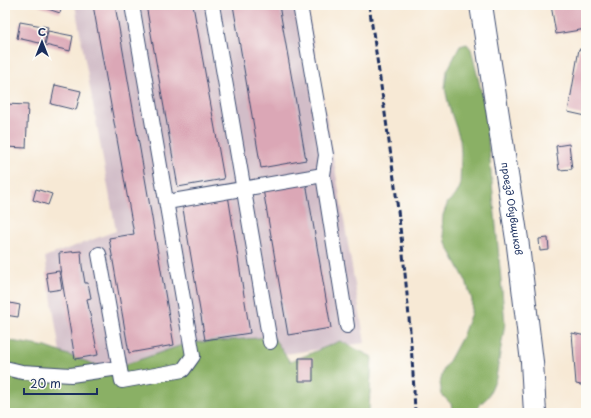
<svg xmlns="http://www.w3.org/2000/svg" width="591" height="418" viewBox="0 0 591 418" font-family="'Playpen Sans',sans-serif">
<style>
.industrial{fill:#d2bdc8}
.forest{fill:#8ab065;stroke:#527062}
.building{fill:#dba7b6}
.lines{fill:none;stroke-linecap:round;stroke-linejoin:round}
.service-casing{stroke:#3c4b70;stroke-width:16}
.tertiary-casing{stroke:#3c4b70;stroke-width:24}
.service{stroke:#fff;stroke-width:14}
.tertiary{stroke:#fff;stroke-width:22}
.rail{stroke:#1b2f5e;stroke-width:3;stroke-dasharray:6 3;stroke-linecap:butt}
.labels{text-anchor:middle;stroke-width:3.5;stroke-linejoin:round;paint-order:stroke}
.street-label{font-size:10px;fill:#1b2f5e;stroke:#fdfcf7}
</style>
<rect width="100%" height="100%" fill="#fdfcf7"/>
<filter id="ink" filterUnits="userSpaceOnUse"><feTurbulence type="fractalNoise" baseFrequency=".025" numOctaves="2"/><feDisplacementMap in="SourceGraphic" scale="8" xChannelSelector="R" yChannelSelector="G"/><feConvolveMatrix kernelMatrix="1 2 1 2 8 2 1 2 1" color-interpolation-filters="sRGB"/></filter>
<filter id="wash" filterUnits="userSpaceOnUse"><feTurbulence type="fractalNoise" baseFrequency=".012" numOctaves="4" result="noise"/><feDisplacementMap in="SourceGraphic" scale="16" xChannelSelector="R" yChannelSelector="G"/><feGaussianBlur stdDeviation="0.9" result="paint"/><feColorMatrix in="noise" values="0 0 0 0 0 0 0 0 0 0 0 0 0 0 0 0 0 1.4 0 .05"/><feComposite in="paint" operator="in"/></filter>
<g filter="url(#wash)">
<rect width="100%" height="100%" fill="#f7e9d5"/>
<!-- industrial -->
<path class="industrial" d="M75 5H307L365 343 65 384 45 257 116 231Z"/>
<!-- forest -->
<path class="forest" d="M467 44 471 49 485 107 505 323 496 378 488 397 479 405 477 413H453L451 404 442 395 440 383 444 368 449 361 462 337 471 313 472 300 466 281 445 242 442 227 443 215 448 202 456 195 460 187 461 154 460 139 449 107 445 88 447 71 460 46Z
M273 337 290 362 340 341 372 357 369 410 370 413H5V340L46 347 110 370 188 343Z"/>
<g id="blocks">
<!-- building -->
<path class="building" d="M39 5H62L60 13 39 6Z
M93 5H115L174 345 129 353 109 238 134 234Z
M146 5H193L224 179 178 187Z
M233 5H279L306 160 261 168Z
M551 5H586V29L556 34Z
M20 22 48 27 44 44 17 38Z
M48 31 73 36 70 51 45 45Z
M579 49 586 51V116L568 112Z
M55 85 81 91 76 110 51 104Z
M5 104 28 105 26 148 5 147Z
M569 144 572 169 559 170 556 146Z
M306 182 331 328 288 335 263 189Z
M36 189 52 194 48 205 33 200Z
M228 195 250 333 205 340 182 203Z
M548 238 549 250 540 251 539 239Z
M81 251 82 266 85 283H88L91 298 87 299 98 355 75 359 60 268 59 253Z
M59 271 62 289 49 291 46 273Z
M5 302 20 305 18 317 5 315Z
M572 333 586 336V386L576 384Z
M299 358H313V381H299Z"/>
</g>
</g>
<g filter="url(#ink)">
<use href="#blocks" fill-opacity="0" stroke="#3c4b70" stroke-width="1"/>
<g class="lines">
<!-- service casing -->
<g class="service-casing">
<path id="service" d="M212 5 270 342
M323 175 347 326
M167 202 323 175 326 155 300 5
M99 254 122 381 183 370 193 356 132 5
M5 368 22 372 71 375 119 368"/>
</g>
<!-- tertiary casing -->
<g class="tertiary-casing">
<g id="tertiary">
<path id="s1" d="M481 5 518 246 532 362 535 413"/>
</g>
</g>
<!-- service -->
<use href="#service" class="service"/>
<!-- tertiary -->
<use href="#tertiary" class="tertiary"/>
<!-- rail -->
<path class="rail" d="M369 5C385 113 402 222 410 331 412 358 414 386 415 413"/>
</g>
</g>
<g class="labels">
<!-- street labels -->
<g class="street-label">
<text dy="4" stroke="none"><textPath href="#s1" startOffset="206">проезд Обувщиков</textPath></text>
</g>
</g>
<!-- margin -->
<rect width="591" height="418" fill="none" stroke="#fdfcf7" stroke-width="20"/>
<!-- north arrow -->
<g transform="translate(42 42)" stroke="#fdfcf7" stroke-width="3" paint-order="stroke">
<path d="M0-3L7 15L0 10L-7 15Z" fill="#1b2f5e"/>
<text y="-6" font-size="11" font-weight="bold" text-anchor="middle" fill="#1b2f5e">С</text>
</g>
<!-- scale -->
<path d="M24 388v6h73v-6" fill="none" stroke="#1b2f5e" stroke-width="2"/>
<text x="30" y="388" font-size="12" fill="#1b2f5e" stroke="#fdfcf7" stroke-width="3" paint-order="stroke">20 m</text>
</svg>
